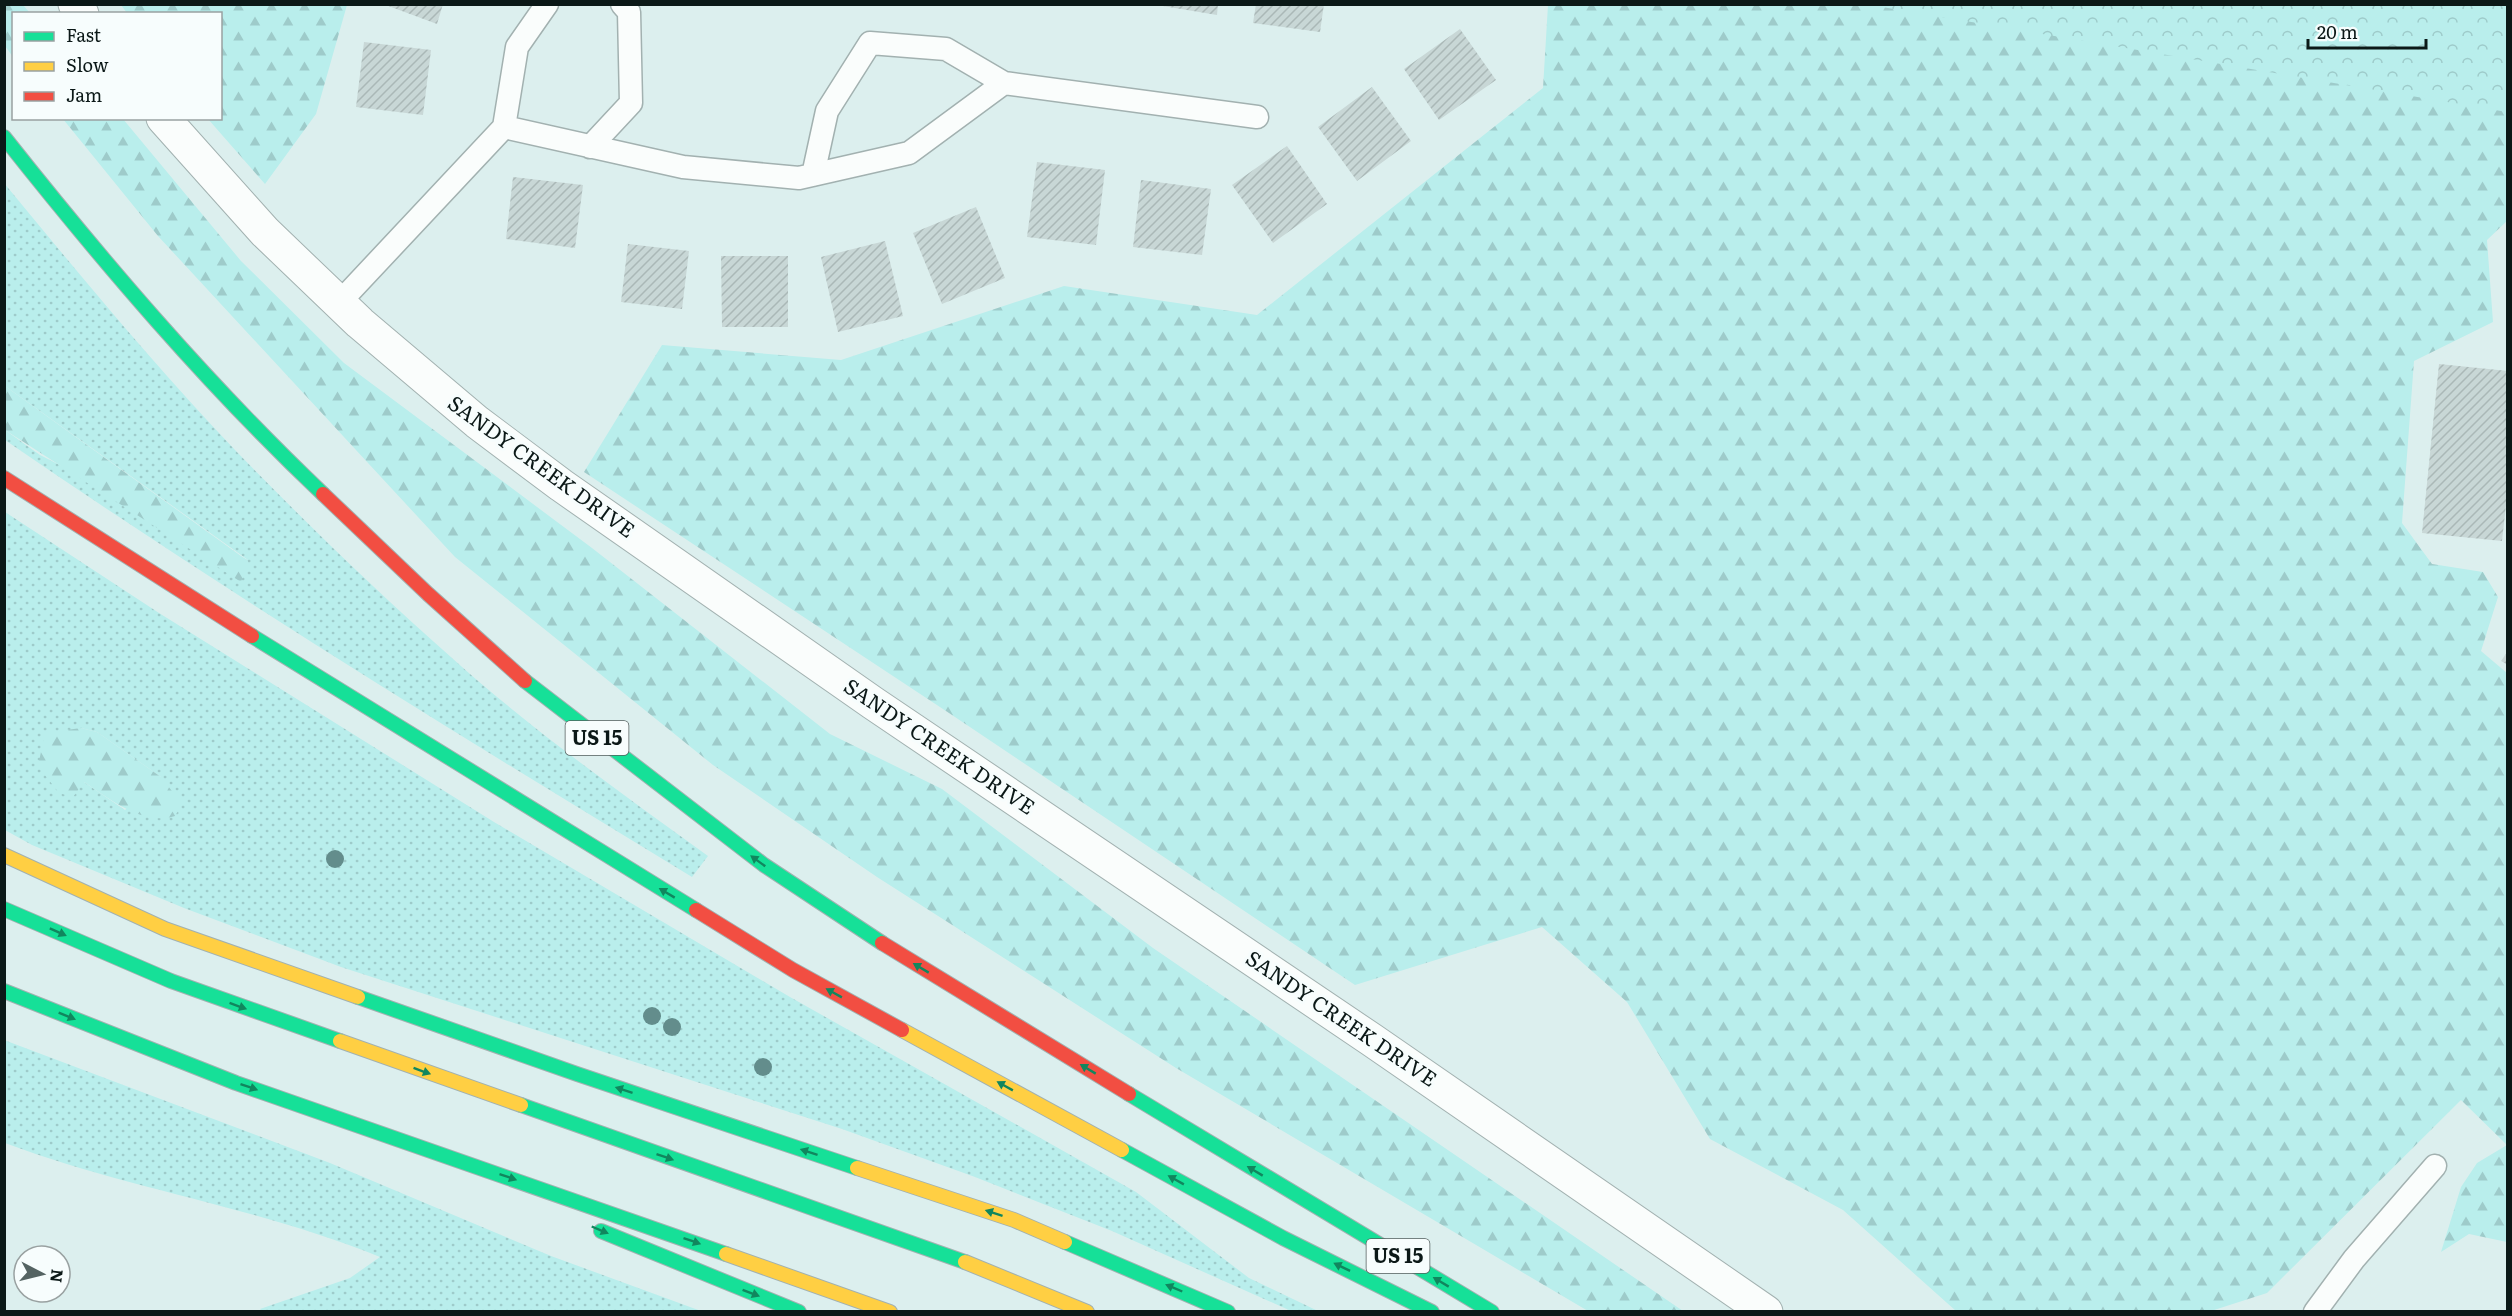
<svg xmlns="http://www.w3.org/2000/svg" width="2512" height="1316" viewBox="0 0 2512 1316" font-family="Literata,serif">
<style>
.grass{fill:url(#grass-dots);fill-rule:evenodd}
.forest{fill:url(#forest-firs)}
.park{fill:url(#park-crowns)}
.building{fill:url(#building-hatch)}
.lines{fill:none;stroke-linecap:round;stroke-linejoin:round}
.lane-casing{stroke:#a2b1b0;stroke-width:25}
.street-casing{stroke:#a2b1b0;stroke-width:35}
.fast-casing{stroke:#a2b1b0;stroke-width:16}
.slow-casing{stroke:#a2b1b0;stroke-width:16}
.jam-casing{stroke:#a2b1b0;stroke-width:16}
.lane{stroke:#fafdfc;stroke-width:22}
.street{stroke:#fafdfc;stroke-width:33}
.fast{stroke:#16e098;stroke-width:14}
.slow{stroke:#ffcf43;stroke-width:14}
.jam{stroke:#f24e42;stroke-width:14}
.tree{fill:#638d8c}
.oneway{fill:#11865e}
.labels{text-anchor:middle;stroke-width:6;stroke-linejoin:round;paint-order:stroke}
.shield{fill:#f7fdfd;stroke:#525d5c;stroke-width:1.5}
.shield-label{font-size:20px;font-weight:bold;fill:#0b1817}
.street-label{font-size:21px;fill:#0b1817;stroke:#f7fdfd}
</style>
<defs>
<pattern id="grass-dots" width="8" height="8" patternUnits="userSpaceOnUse" patternTransform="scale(1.5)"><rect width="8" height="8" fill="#b9eeec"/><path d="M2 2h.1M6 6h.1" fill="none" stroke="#9ecbca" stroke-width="1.8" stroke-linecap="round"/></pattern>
<pattern id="forest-firs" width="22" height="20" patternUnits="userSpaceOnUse" patternTransform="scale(1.5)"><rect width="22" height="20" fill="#b9eeec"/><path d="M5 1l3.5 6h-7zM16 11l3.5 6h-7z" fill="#9ecbca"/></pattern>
<pattern id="park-crowns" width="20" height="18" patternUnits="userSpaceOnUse" patternTransform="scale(1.5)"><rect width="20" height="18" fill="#b9eeec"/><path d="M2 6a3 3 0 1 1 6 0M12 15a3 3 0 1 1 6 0" fill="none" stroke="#9ecbca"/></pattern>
<pattern id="building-hatch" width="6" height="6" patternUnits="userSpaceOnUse" patternTransform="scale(1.5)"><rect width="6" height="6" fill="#c8d7d6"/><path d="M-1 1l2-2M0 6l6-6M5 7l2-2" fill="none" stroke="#aab8b7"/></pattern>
</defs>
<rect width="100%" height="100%" fill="#dcefee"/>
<!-- grass -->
<path class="grass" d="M4 183C79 274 154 365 235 450 305 522 377 592 452 658 532 730 621 793 708 856L692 877C460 736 229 594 5 440V430L40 455 248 560 5 386Z
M5 512 159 613 494 822 790 997 1136 1192 1249 1278 1318 1311H1291L1112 1231 975 1177 842 1129 341 967 184 908 32 845 5 830ZM81 728 97 732 161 777 125 810 84 782Z
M4 1040 330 1163 551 1256 701 1311H262L260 1309 350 1278 380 1257C258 1207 127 1189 5 1143Z"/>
<!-- forest -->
<path class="forest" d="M4 5H23L30 13 14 14 13 57 5 46Z
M121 5H347L316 114 265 184 208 119 220 118V14L127 13Z
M1548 5H2507L2508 220 2487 240 2493 322 2414 361 2402 523 2432 564 2483 572 2498 597 2481 651 2507 673V1145L2461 1100 2267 1293 2211 1311H1956L1843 1210 1710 1139 1627 1002 1542 927 1355 985 949 713 584 472 662 345 841 360 1064 286 1257 315 1543 88Z
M63 119H123L241 261 344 363 592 548 830 734 942 789 1153 948 1683 1311H1588L1176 1068 877 877 713 765 455 557 158 236Z
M5 386 248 561 241 582 5 430Z
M81 728 97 732 161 777 182 804 175 816C142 826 110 799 84 782L73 797 59 793 38 766 45 733Z
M2507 1145V1242L2469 1234 2441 1252 2461 1187 2477 1163Z"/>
<!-- park -->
<path class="park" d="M1870 5H2507V112Z"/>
<!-- building -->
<path class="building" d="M383 4H443L437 24Z
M1151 4H1218L1217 15Z
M1256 4H1324L1320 32 1253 23Z
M1460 29 1496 80 1439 120 1404 69Z
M364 42 431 50 423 115 356 107Z
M1372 87 1411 141 1357 181 1318 127Z
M1287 146 1327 204 1273 243 1232 185Z
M1037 162 1105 170 1096 245 1027 237Z
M513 177 583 185 575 248 506 239Z
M1141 180 1211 189 1202 255 1133 247Z
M976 207 1005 278 942 304 913 233Z
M885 241 903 316 838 332 821 257Z
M628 244 689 251 682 309 621 302Z
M721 256H788V327H722Z
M2439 364 2508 371V487L2502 541 2422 533Z
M2508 651V665L2501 661Z"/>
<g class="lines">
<!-- lane casing -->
<g class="lane-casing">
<path id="lane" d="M504 127 517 47 547 4
M590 147 631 103 629 12 622 4
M813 175 827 111 870 43 946 49 1004 83
M339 303 504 127 683 167 799 178 909 153 1004 83 1257 117
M2315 1312 2354 1259 2435 1166"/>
</g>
<!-- street casing -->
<g class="street-casing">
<path id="street" d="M75 4 82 14
M163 118 265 232 360 323 477 422 561 485 873 703 1372 1040 1766 1312"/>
</g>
<!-- fast casing -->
<g class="fast-casing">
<path id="fast" d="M4 137C103 262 207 384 323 494
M252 636 696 910
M525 681 764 865 882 943
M4 909 171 981 340 1041
M4 991 236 1083 726 1254
M358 997 577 1074 857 1168
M1129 1094 1492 1312
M521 1105 965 1262
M1122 1150 1283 1238 1432 1312
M601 1231 799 1312
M1065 1242 1228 1312"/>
</g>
<!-- slow casing -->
<g class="slow-casing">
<path id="slow" d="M4 855 165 929 358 997
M902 1030 1122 1150
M340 1041 521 1105
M857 1168 1014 1220 1065 1242
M726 1254 890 1312
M965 1262 1087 1312"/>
</g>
<!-- jam casing -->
<g class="jam-casing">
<path id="jam" d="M4 478 252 636
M323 494 428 594 525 681
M696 910 793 970 902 1030
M882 943 1129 1094"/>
</g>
<!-- lane -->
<use href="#lane" class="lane"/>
<!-- street -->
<use href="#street" class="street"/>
<!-- fast -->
<use href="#fast" class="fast"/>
<!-- slow -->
<use href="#slow" class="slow"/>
<!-- jam -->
<use href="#jam" class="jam"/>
</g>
<!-- trees -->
<g class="tree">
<circle cx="335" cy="859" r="9"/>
<circle cx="652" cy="1016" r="9"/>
<circle cx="672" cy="1027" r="9"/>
<circle cx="763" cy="1067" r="9"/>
</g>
<!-- one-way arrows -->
<defs><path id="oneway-solid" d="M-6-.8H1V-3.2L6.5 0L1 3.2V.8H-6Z" transform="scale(1.5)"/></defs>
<g class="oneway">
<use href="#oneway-solid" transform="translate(758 861) rotate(-144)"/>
<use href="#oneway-solid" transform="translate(667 893) rotate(-149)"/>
<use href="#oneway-solid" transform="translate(58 932) rotate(24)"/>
<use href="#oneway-solid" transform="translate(921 968) rotate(-149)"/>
<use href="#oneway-solid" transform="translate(834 993) rotate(-151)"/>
<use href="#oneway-solid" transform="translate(238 1006) rotate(20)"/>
<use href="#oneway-solid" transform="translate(67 1016) rotate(22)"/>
<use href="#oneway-solid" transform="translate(1088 1069) rotate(-149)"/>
<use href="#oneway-solid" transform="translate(422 1071) rotate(20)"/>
<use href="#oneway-solid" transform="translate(1005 1086) rotate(-151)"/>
<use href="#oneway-solid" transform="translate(249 1087) rotate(19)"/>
<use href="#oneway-solid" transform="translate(624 1090) rotate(-162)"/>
<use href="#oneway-solid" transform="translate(809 1152) rotate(-162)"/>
<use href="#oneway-solid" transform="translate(665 1157) rotate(19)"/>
<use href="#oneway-solid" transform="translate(1255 1171) rotate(-149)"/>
<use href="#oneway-solid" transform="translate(508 1177) rotate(19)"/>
<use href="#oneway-solid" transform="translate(1176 1180) rotate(-151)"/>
<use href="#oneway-solid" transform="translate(994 1213) rotate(-162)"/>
<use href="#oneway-solid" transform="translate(600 1230) rotate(23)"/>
<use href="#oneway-solid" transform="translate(692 1241) rotate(19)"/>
<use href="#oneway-solid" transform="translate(1342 1267) rotate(-154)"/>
<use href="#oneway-solid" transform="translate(1441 1282) rotate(-149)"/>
<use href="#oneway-solid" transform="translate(1174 1288) rotate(-157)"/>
<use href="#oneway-solid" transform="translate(751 1293) rotate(21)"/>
</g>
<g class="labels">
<!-- shield labels -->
<g class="shield">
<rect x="565.5" y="721" width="63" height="34" rx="4.5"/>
<rect x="1366.5" y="1239" width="63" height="34" rx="4.5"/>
</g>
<g class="shield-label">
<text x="597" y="745">US 15</text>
<text x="1398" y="1263">US 15</text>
</g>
<!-- street labels -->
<g class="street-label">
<text transform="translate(541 467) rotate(36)" y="7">SANDY CREEK DRIVE</text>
<text transform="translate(939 747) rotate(34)" y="7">SANDY CREEK DRIVE</text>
<text transform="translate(1341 1019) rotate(34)" y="7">SANDY CREEK DRIVE</text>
</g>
</g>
<!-- border -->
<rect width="2512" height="1316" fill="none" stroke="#0b1817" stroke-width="12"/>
<!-- legend -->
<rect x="12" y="12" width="210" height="108" fill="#f7fdfd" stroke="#99a1a1" stroke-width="1.5"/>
<rect x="24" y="32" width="30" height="9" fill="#16e098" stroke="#99a1a1" stroke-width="1.5"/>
<text x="66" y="42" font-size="18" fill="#0b1817">Fast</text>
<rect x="24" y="62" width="30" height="9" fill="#ffcf43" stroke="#99a1a1" stroke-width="1.5"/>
<text x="66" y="72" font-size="18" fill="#0b1817">Slow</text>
<rect x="24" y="92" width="30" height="9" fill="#f24e42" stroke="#99a1a1" stroke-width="1.5"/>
<text x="66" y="102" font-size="18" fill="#0b1817">Jam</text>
<!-- north arrow -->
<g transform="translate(42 1274) rotate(97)"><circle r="28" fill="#f7fdfd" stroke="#99a1a1" stroke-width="1.5"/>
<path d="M0-4.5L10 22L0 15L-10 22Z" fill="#546362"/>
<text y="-9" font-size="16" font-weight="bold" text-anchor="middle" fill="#0b1817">N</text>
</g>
<!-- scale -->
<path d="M2308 39v9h118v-9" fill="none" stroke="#0b1817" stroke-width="3"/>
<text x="2317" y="39" font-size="18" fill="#0b1817" stroke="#f7fdfd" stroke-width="4.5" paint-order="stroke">20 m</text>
</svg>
